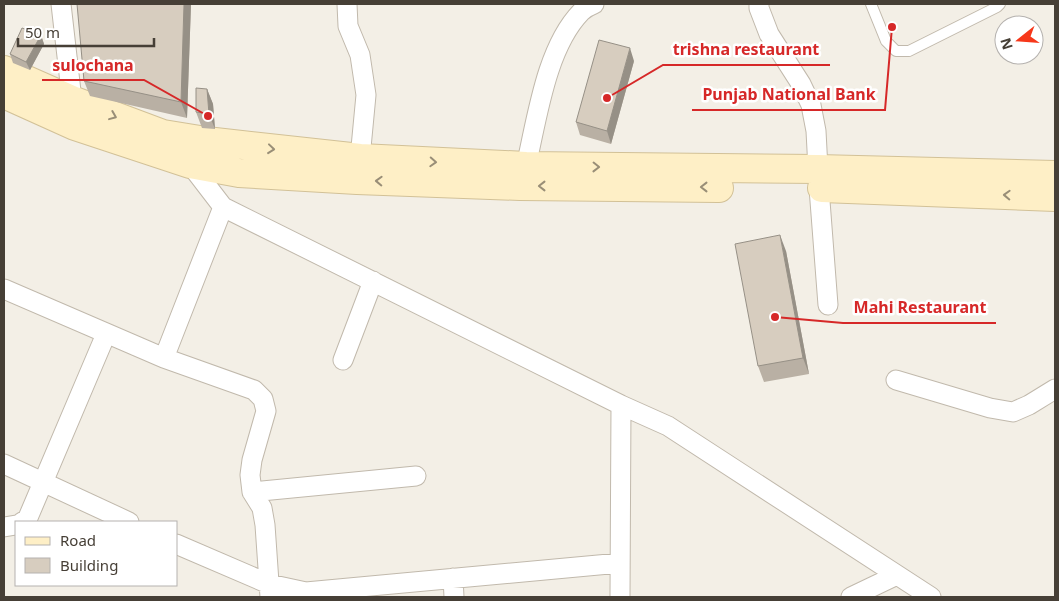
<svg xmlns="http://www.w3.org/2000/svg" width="1059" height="601" viewBox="0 0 1059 601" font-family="'Noto Sans',sans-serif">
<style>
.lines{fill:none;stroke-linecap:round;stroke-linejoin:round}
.lane-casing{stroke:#c1b9ac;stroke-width:12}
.street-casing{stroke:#c1b9ac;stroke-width:21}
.secondary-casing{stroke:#d2c197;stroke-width:30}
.lane{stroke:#fff;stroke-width:10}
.street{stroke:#fff;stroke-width:19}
.secondary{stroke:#feefc6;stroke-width:28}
.wall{fill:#b9b0a4}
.shaded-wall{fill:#969086}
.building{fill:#d7cdbf;stroke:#969086}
.oneway{stroke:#998e77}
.leader{fill:none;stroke:#d62828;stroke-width:2}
.callout-dot{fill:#d62828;stroke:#fff;stroke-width:2}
.callout-label{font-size:16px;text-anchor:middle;font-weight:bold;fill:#d62828;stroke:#fff;stroke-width:5;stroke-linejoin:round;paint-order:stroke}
</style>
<rect width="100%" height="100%" fill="#f3efe6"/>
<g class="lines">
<!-- lane casing -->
<g class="lane-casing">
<path id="lane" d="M871 4 886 41 896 51H909L997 7 1000 4"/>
</g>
<!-- street casing -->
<g class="street-casing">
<path id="street" d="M61 4 72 100
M347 4 348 26 360 55 366 95 360 158
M759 4V8L769 34 801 84 811 105 816 131 818 169
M189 159 190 164 223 207 621 405 668 426 931 597
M526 166C537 119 546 48 581 12 584 9 589 6 594 4
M819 188 828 305
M4 289 164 358 254 390 263 399 266 411 252 460 250 475 252 492 262 508 265 525 270 597
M164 358 223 207
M343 360 373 281
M896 380 990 408 1013 412 1029 405 1055 389
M4 464 129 522
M252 492 416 476
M22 522 27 520 106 334
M4 527 16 525
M176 544 269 584 306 592 620 563
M453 578 454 597
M620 597 621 405
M851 597 897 575"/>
</g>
<!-- secondary casing -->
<g class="secondary-casing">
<path id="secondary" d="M4 70 72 100 163 134 206 141 360 158 526 166 818 169 1055 175
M4 94 75 126 190 164 239 173 357 180 520 186 719 188
M822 188 1055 197"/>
</g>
<!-- lane -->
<use href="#lane" class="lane"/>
<!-- street -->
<use href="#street" class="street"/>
<!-- secondary -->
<use href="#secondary" class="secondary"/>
</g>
<!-- wall -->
<path class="wall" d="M191 4 187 118 90 96 84 81Z
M41 35 44 44 30 70 13 63 10 54Z
M634 61 611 144 580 135 576 122Z
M207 89 213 104 215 129 202 128 196 112Z
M786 251 809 374 764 382 758 366Z"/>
<!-- shaded-wall -->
<path class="shaded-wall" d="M184 4H191L187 118 181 102Z
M41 35 44 44 30 70 26 62Z
M630 48 634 61 611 144 607 131Z
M207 89 213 104 215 129 209 114Z
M780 235 786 251 809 374 803 358Z"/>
<!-- building -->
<path class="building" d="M77 4H184L181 102 84 81Z
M22 28 41 35 26 62 10 54Z
M599 40 630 48 607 131 576 122Z
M196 88 207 89 209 114 196 112Z
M780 235 803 358 758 366 735 244Z"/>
<!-- one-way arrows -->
<defs><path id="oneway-chevron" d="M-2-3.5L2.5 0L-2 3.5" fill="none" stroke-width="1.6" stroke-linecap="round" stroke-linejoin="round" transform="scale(1.25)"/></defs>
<g class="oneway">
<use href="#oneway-chevron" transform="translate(113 116) rotate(22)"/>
<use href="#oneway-chevron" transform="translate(271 149) rotate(6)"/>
<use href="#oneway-chevron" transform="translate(433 162) rotate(3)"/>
<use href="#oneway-chevron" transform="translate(596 167) rotate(1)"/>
<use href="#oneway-chevron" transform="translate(379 181) rotate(-178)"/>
<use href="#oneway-chevron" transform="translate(542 186) rotate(-180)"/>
<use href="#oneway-chevron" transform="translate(704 187) rotate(-180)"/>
<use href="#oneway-chevron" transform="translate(1007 195) rotate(-178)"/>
</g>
<!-- callouts -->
<path class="leader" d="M607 98L663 65H830M208 116L144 80H42M892 27L885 110H692M775 317L843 323H996"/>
<g class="callout-dot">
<circle cx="607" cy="98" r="5"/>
<circle cx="208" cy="116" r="5"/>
<circle cx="892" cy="27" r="5"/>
<circle cx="775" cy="317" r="5"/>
</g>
<g class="callout-label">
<text x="746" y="55">trishna restaurant</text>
<text x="93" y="71">sulochana</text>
<text x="789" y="100">Punjab National Bank</text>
<text x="920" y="313">Mahi Restaurant</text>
</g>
<!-- border -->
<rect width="1059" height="601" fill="none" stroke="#463f36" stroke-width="10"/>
<!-- legend -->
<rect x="15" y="521" width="162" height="65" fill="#ffffff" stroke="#b5b2af"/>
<rect x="25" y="537" width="25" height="8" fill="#feefc6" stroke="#b5b2af"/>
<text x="60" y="546" font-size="15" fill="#463f36">Road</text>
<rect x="25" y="558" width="25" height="15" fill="#d7cdbf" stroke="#b5b2af"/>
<text x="60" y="571" font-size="15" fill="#463f36">Building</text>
<!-- north arrow -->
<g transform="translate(1019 40) rotate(253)"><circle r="24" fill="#ffffff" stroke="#b5b2af"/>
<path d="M0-4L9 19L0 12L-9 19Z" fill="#f6371a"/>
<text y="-8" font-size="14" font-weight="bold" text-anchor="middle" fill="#463f36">N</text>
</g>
<!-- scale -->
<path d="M18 38v8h136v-8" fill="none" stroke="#463f36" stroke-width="2.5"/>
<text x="25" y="38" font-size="15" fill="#463f36" stroke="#ffffff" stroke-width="4" paint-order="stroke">50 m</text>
</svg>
